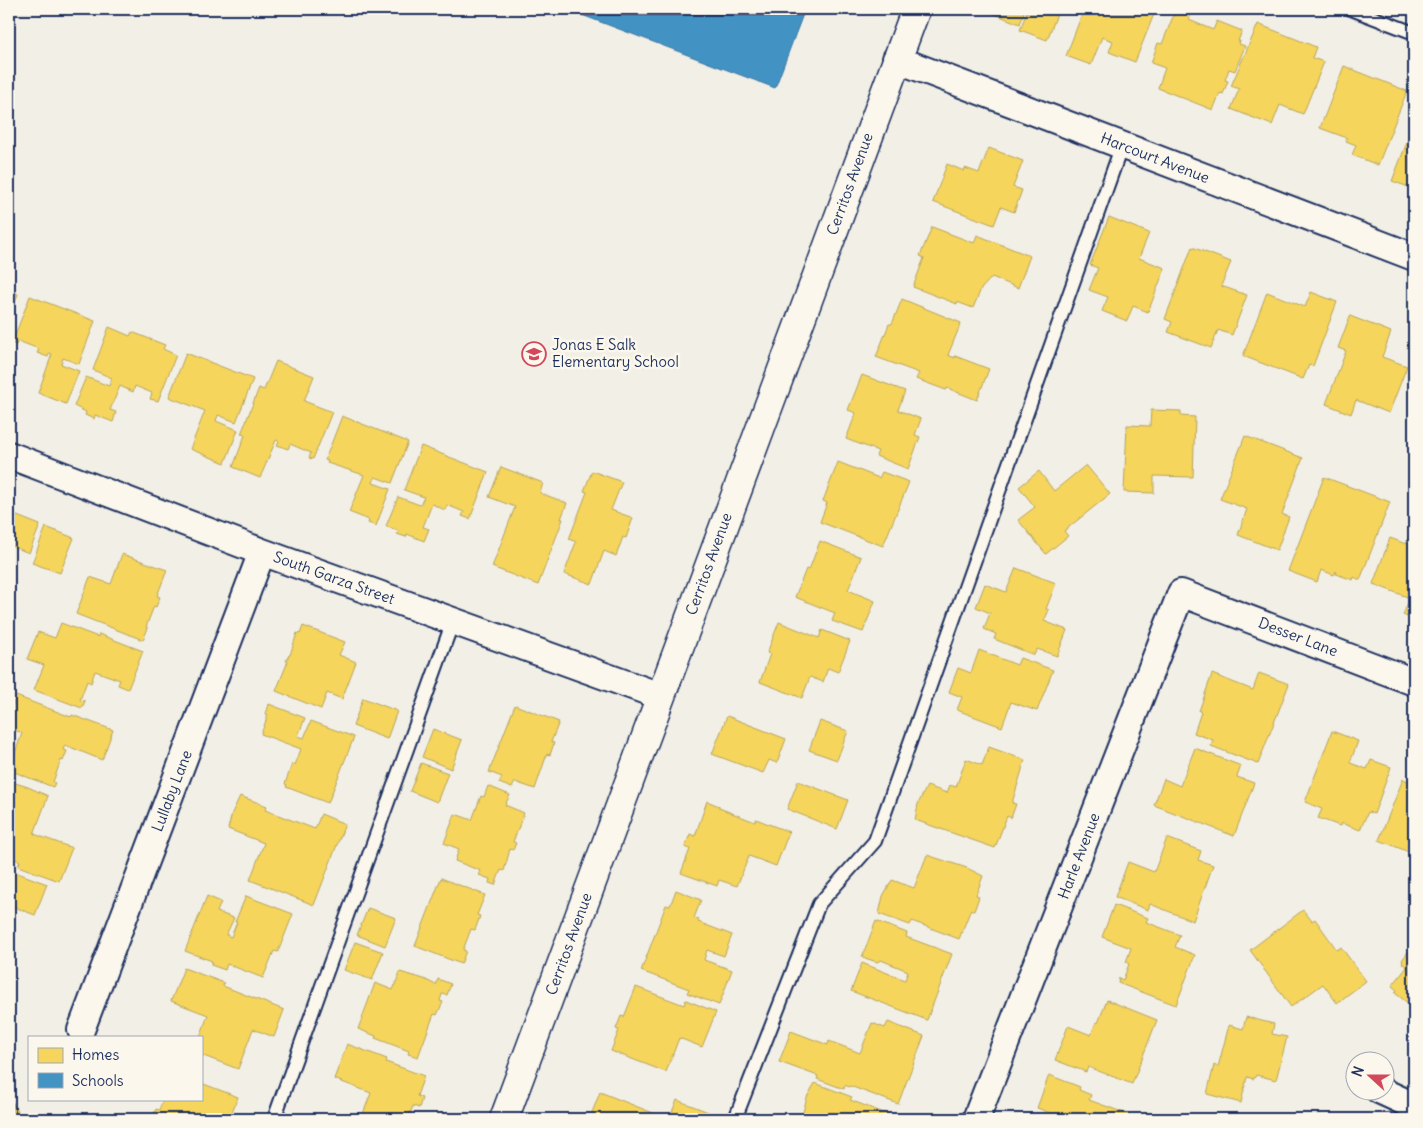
<svg xmlns="http://www.w3.org/2000/svg" width="1423" height="1128" viewBox="0 0 1423 1128" font-family="Delius,sans-serif">
<style>
.homes{fill:#f6d55c;stroke:#b4a35d}
.schools{fill:#4393c3;stroke:#3775a5}
.lines{fill:none;stroke-linecap:round;stroke-linejoin:round}
.lane-casing{stroke:#1b2f5e;stroke-width:16}
.street-casing{stroke:#1b2f5e;stroke-width:30}
.secondary-casing{stroke:#1b2f5e;stroke-width:31}
.lane{stroke:#fbf7ec;stroke-width:12}
.street{stroke:#fbf7ec;stroke-width:26}
.secondary{stroke:#fbf7ec;stroke-width:28}
.labels{text-anchor:middle;stroke-width:5;stroke-linejoin:round;paint-order:stroke}
.street-label{font-size:15px;fill:#1b2f5e;stroke:#fbf7ec}
.poi-label{font-size:15px;fill:#1b2f5e;stroke:#fbf7ec;text-anchor:start}
</style>
<rect width="100%" height="100%" fill="#f2efe6"/>
<filter id="ink" filterUnits="userSpaceOnUse"><feTurbulence type="fractalNoise" baseFrequency=".02" numOctaves="2"/><feDisplacementMap in="SourceGraphic" scale="10" xChannelSelector="R" yChannelSelector="G"/><feConvolveMatrix kernelMatrix="1 2 1 2 8 2 1 2 1" color-interpolation-filters="sRGB"/></filter>
<g filter="url(#ink)">
<!-- homes -->
<path class="homes" d="M985 9H1025L1020 24 984 10Z
M1028 9H1059L1047 40 1020 30Z
M1084 9H1156L1135 62 1109 52 1113 41 1102 37 1091 65 1066 56Z
M1174 9H1193L1189 20 1213 30 1217 21 1242 31 1238 41H1240L1239 44 1245 46 1235 71 1229 69 1225 80 1228 81 1223 94 1220 93 1213 110 1158 88 1165 68 1151 63 1158 43 1162 44 1174 14 1172 13Z
M1258 24 1316 47 1312 58 1324 62 1303 114 1280 105 1272 125 1231 109 1239 89 1231 86Z
M1344 66 1407 91 1378 165 1352 155 1356 145 1346 141 1347 138 1320 128Z
M1414 124V189L1392 181Z
M989 148 1023 161 1013 187 1022 190 1014 212 1001 207 994 225 933 202 947 164 964 171 965 168 979 173Z
M1109 217 1149 233 1139 258 1165 268 1148 312 1133 306 1127 321 1102 311 1108 297 1089 290 1098 268 1090 265Z
M932 227 974 243 977 235 1030 256 1018 288 992 277 981 289 973 308 957 302V304L913 287 924 258 920 256Z
M1192 247 1231 262 1221 286 1247 295 1232 335 1218 330 1211 348 1168 332 1172 322 1165 319Z
M9 291 18 294 9 318Z
M1267 292 1305 307 1311 292 1337 302 1313 366 1309 365 1303 379 1243 356Z
M30 296 95 321 79 364 63 358 61 364 79 371 66 404 38 393 52 354 49 353 48 357 37 353 39 349 18 341 16 345 12 343Z
M902 299 961 323 948 355 955 358V356L989 369 977 400 947 388 946 390 916 379 919 373 876 357 889 324H892Z
M1350 316 1391 332 1382 357 1407 366 1389 413 1356 400 1351 414 1326 404 1346 351 1338 348Z
M109 327 130 336 132 332 165 345 163 349 176 355 158 401 150 399 152 393 135 386 133 392 120 386 110 410 116 412 113 422 95 415 94 419 85 415 86 412 74 406 86 377 109 386 112 378 93 370Z
M186 353 253 379 236 422 218 415 216 421 238 430 225 463 190 449 205 411 169 397Z
M276 361 314 376 304 401 332 412 313 459 309 458 311 453 290 444 288 449 277 445 279 441 276 440 260 478 233 467 245 435 241 434 259 388 264 390Z
M862 375 905 391 898 410 921 419 915 435 920 437 908 469 876 456 878 451 846 439 856 413 848 410Z
M1151 410 1181 411V416L1195 417 1193 477 1154 476V493L1124 492 1127 425 1150 426Z
M342 416 408 442 392 483 375 477 373 483 390 489 376 526 368 523 369 520 349 512 364 475 327 463 328 461 325 460Z
M1245 436 1303 458 1282 514 1289 517 1277 550 1238 535 1247 509 1220 499Z
M421 446 488 472 470 519 462 516 464 512 447 505 445 510 432 504 423 527 429 529 424 541 407 534 406 537 397 534 399 531 386 526 398 497 420 505 424 497 404 490Z
M838 462 879 478 882 472 909 482 883 546 820 522 827 503 823 501Z
M1086 465 1110 494 1064 531 1068 536 1046 554 1018 520 1035 507 1019 487 1039 471 1054 491Z
M501 467 543 483 540 493 567 503 561 519H563L538 585 492 567 515 507 489 497Z
M592 471 622 482 611 510 633 518 626 538 623 537 616 556 604 551 592 584 564 574 576 542 569 539 587 492 584 491Z
M1324 477 1390 502 1360 580 1354 577 1353 580 1336 574 1337 572 1336 571 1334 575 1321 570 1317 582 1288 571Z
M12 514 40 525 29 553 9 545V522Z
M46 527 74 538 60 573 32 563Z
M1410 533 1414 534V620L1403 615 1410 598 1373 584 1390 538 1406 544Z
M820 541 861 557 848 590 875 601 863 632 832 621 835 613 795 597 806 569 809 570Z
M122 554 167 570 157 596 160 597 156 607 154 606 146 627 148 628 143 640 76 614 90 577 111 584Z
M1016 568 1056 583 1046 609 1049 610 1044 621 1067 630 1057 656 1037 649 1034 655 994 639 996 634 984 629 990 613 976 607 985 584 1006 592Z
M779 622 819 638 822 630 850 641 838 672 828 668 823 682 810 677 802 698 760 682 770 654 767 653Z
M61 623 98 637 99 634 143 651 128 689 118 685 120 680 95 671 91 683 87 681 80 700 85 701 82 708 34 690 44 665 27 659 38 632 55 638Z
M303 626 345 642 339 655 356 662 342 699 327 693 321 709 276 691 288 661H286L289 655H290L297 633 300 634Z
M979 650 1017 665 1020 658 1053 670 1037 711 1011 702 1002 727 957 710 962 697 949 692 958 668 971 673Z
M1259 673 1289 684 1258 764 1211 746 1213 740 1194 733 1201 712 1199 711 1212 674 1253 690Z
M16 696 71 717 72 715 113 730 102 760 65 745 63 750 67 751 63 761 61 760 53 782 55 783 53 787 9 770 22 733 9 728V714Z
M363 698 397 711 387 739 353 726Z
M269 704 305 718 298 736 304 738 311 721 354 737 328 803 286 787 287 785 285 784 292 764 295 765 301 749 261 734 268 715 266 714Z
M515 705 559 722 551 742 554 743 550 755 547 754 535 789 515 782 512 788 499 783 502 777 489 772Z
M727 716 786 739 777 763 769 760 763 773 712 754Z
M820 721 848 731 837 760 809 750Z
M433 729 462 740 451 769 422 757Z
M1332 731 1358 741 1350 763 1367 769 1371 760 1391 767 1374 814 1368 812 1360 830 1341 823 1340 826 1318 818 1322 809 1305 802Z
M989 747 1025 760 1012 803 1016 804 1011 818 1007 816 995 848 915 820 918 804 927 786 947 793 950 785 956 787 966 759 982 765Z
M1195 748 1241 766 1237 777 1254 783 1234 836 1154 805 1164 779 1180 786Z
M421 763 448 773 437 802 410 791Z
M1403 779 1414 783V854L1379 840Z
M9 781 28 787 48 796 34 834 72 848 59 881 18 866 20 861 9 857Z
M798 781 848 800 837 829 787 809Z
M488 786 510 795 505 805 524 813 513 842 516 843 513 850 510 849 504 871 501 870 495 885 489 883 490 879 479 875 481 871 455 861 459 849 444 843 455 814 472 820 481 796 484 797Z
M240 796 267 806 265 810 315 829 321 814 345 824 314 905 250 880 264 843 228 829 232 813Z
M707 801 719 806V808L755 822 756 819 789 832 776 866 749 856 737 886 719 880 717 886 681 873 690 849 685 847 690 834 695 836Z
M1167 838 1201 851 1198 860 1213 865 1193 921 1150 904 1148 910 1115 897 1128 862 1154 872Z
M927 855 967 868 983 876 976 895 979 897 974 911 971 909 959 939 912 921 910 925 879 914 883 896 892 880 914 888Z
M15 872 47 884 35 915 9 905V887Z
M441 878 485 895 477 915 480 916 475 930 471 929 463 950 466 951 461 964 415 946Z
M676 890 701 900 694 918 699 920 698 922 732 935 724 956 707 950 704 960 732 970 719 1005 687 993 689 989 641 971 666 905 670 906Z
M207 896 221 902 217 912 234 918 226 935 231 937 237 922H235L246 896 293 914 278 952 274 951 263 978 227 964 225 970 211 965 212 961 185 951Z
M1114 905 1148 918 1146 922 1180 935 1175 947 1195 955 1176 1005 1118 983 1119 978 1123 980 1129 964 1126 962 1131 948 1102 937Z
M368 908 396 918 385 946 357 935Z
M1303 910 1312 921 1315 919 1337 950 1341 947 1366 981 1337 1003 1323 984 1291 1007 1250 950Z
M876 921 907 933 906 937 952 954 927 1020 851 991 862 963 905 980 908 971 881 960 877 962 862 957Z
M355 942 383 952 372 980 344 970Z
M1414 944V1008L1395 993 1397 990 1392 986 1407 967 1402 963 1403 962 1402 960Z
M184 968 224 983 223 986 284 1010 274 1037 253 1029 238 1069 201 1055 200 1037 208 1015 171 1001Z
M400 972 424 979 436 985 438 979 451 984 447 995 442 994 440 1001 443 1002 437 1015 434 1014 418 1057 408 1054 409 1051 375 1038 376 1036 358 1029 375 983 393 990Z
M636 987 684 1005 686 1000 716 1012 702 1047 679 1038 666 1072 611 1051 619 1030 616 1029 621 1016 624 1017Z
M1107 1000 1157 1020 1132 1084 1088 1067 1086 1072 1055 1060 1068 1026 1091 1035 1096 1022 1098 1023Z
M1246 1017 1274 1024 1272 1034 1287 1037 1276 1080 1256 1075 1254 1079 1247 1077 1241 1103 1207 1094 1214 1065 1218 1067 1229 1025 1243 1029Z
M888 1022 924 1036 898 1104 850 1086 849 1087 845 1085 844 1089 817 1079 818 1076 779 1062 791 1031 828 1045 829 1041 860 1053 872 1023 885 1028Z
M347 1044 387 1059 386 1062 424 1076 417 1096 422 1098 419 1108 413 1106 408 1119H361L371 1093 334 1079Z
M1049 1075 1080 1087 1079 1090 1091 1095 1089 1100 1141 1119H1066L1037 1108Z
M201 1083 238 1097 229 1119H152L156 1109 159 1110 163 1099H201Z
M815 1083 852 1097 850 1100 892 1116 891 1119H811L802 1116 807 1097Z
M600 1092 653 1113 650 1119H585L587 1113 591 1115Z
M9 1097 18 1111 9 1118Z
M677 1100 711 1113 708 1119H669Z"/>
<!-- schools -->
<path class="schools" d="M566 9H805L775 88Z"/>
<g class="lines">
<!-- lane casing -->
<g class="lane-casing">
<path id="lane" d="M1351 9 1414 33
M274 1119 453 621
M735 1119 819 904 875 841 1122 145"/>
</g>
<!-- street casing -->
<g class="street-casing">
<path id="street" d="M896 59 1414 257
M9 455 262 552 660 696
M81 1030 262 552
M1379 1090 1414 1106
M976 1119 1181 593 1414 682"/>
</g>
<!-- secondary casing -->
<g class="secondary-casing">
<path id="secondary" d="M504 1119 916 9"/>
</g>
<!-- lane -->
<use href="#lane" class="lane"/>
<!-- street -->
<use href="#street" class="street"/>
<!-- secondary -->
<use href="#secondary" class="secondary"/>
</g>
</g>
<!-- icons -->
<defs>
<g id="school-ring" transform="scale(1.25)"><circle r="9.5" fill="#fbf7ec" stroke="#d1495b" stroke-width="1.5"/><path d="M0-5L7-2L0 1L-7-2ZM-4 1L0 2.5L4 1V4Q0 6-4 4Z" fill="#d1495b"/></g>
</defs>
<g fill-rule="evenodd">
<use href="#school-ring" x="534" y="354"/>
</g>
<g class="labels">
<!-- street labels -->
<g class="street-label">
<text transform="translate(1155 158) rotate(21)" y="5">Harcourt Avenue</text>
<text transform="translate(850 184) rotate(-70)" y="5">Cerritos Avenue</text>
<text transform="translate(709 564) rotate(-70)" y="5">Cerritos Avenue</text>
<text transform="translate(334 578) rotate(20)" y="5">South Garza Street</text>
<text transform="translate(1298 637) rotate(21)" y="5">Desser Lane</text>
<text transform="translate(172 791) rotate(-69)" y="5">Lullaby Lane</text>
<text transform="translate(1079 856) rotate(-69)" y="5">Harle Avenue</text>
<text transform="translate(569 944) rotate(-70)" y="5">Cerritos Avenue</text>
</g>
<!-- poi labels -->
<g class="poi-label">
<text x="552" y="350">Jonas E Salk<tspan x="552" dy="17">Elementary School</tspan></text>
</g>
</g>
<!-- margin -->
<rect width="1423" height="1128" fill="none" stroke="#fbf7ec" stroke-width="30"/>
<rect x="15" y="15" width="1393" height="1098" fill="none" stroke="#1b2f5e" stroke-width="2" filter="url(#ink)"/>
<!-- legend -->
<rect x="28" y="1036" width="175" height="65" fill="#fbf7ec" stroke="#a1a7b3"/>
<rect x="38" y="1048" width="25" height="15" fill="#f6d55c" stroke="#a1a7b3"/>
<text x="72" y="1060" font-size="15" fill="#1b2f5e">Homes</text>
<rect x="38" y="1073" width="25" height="15" fill="#4393c3" stroke="#a1a7b3"/>
<text x="72" y="1086" font-size="15" fill="#1b2f5e">Schools</text>
<!-- north arrow -->
<g transform="translate(1370 1076) rotate(291)"><circle r="24" fill="#fbf7ec" stroke="#a1a7b3"/>
<path d="M0-4L9 19L0 12L-9 19Z" fill="#d1495b"/>
<text y="-8" font-size="14" font-weight="bold" text-anchor="middle" fill="#1b2f5e">N</text>
</g>
</svg>
